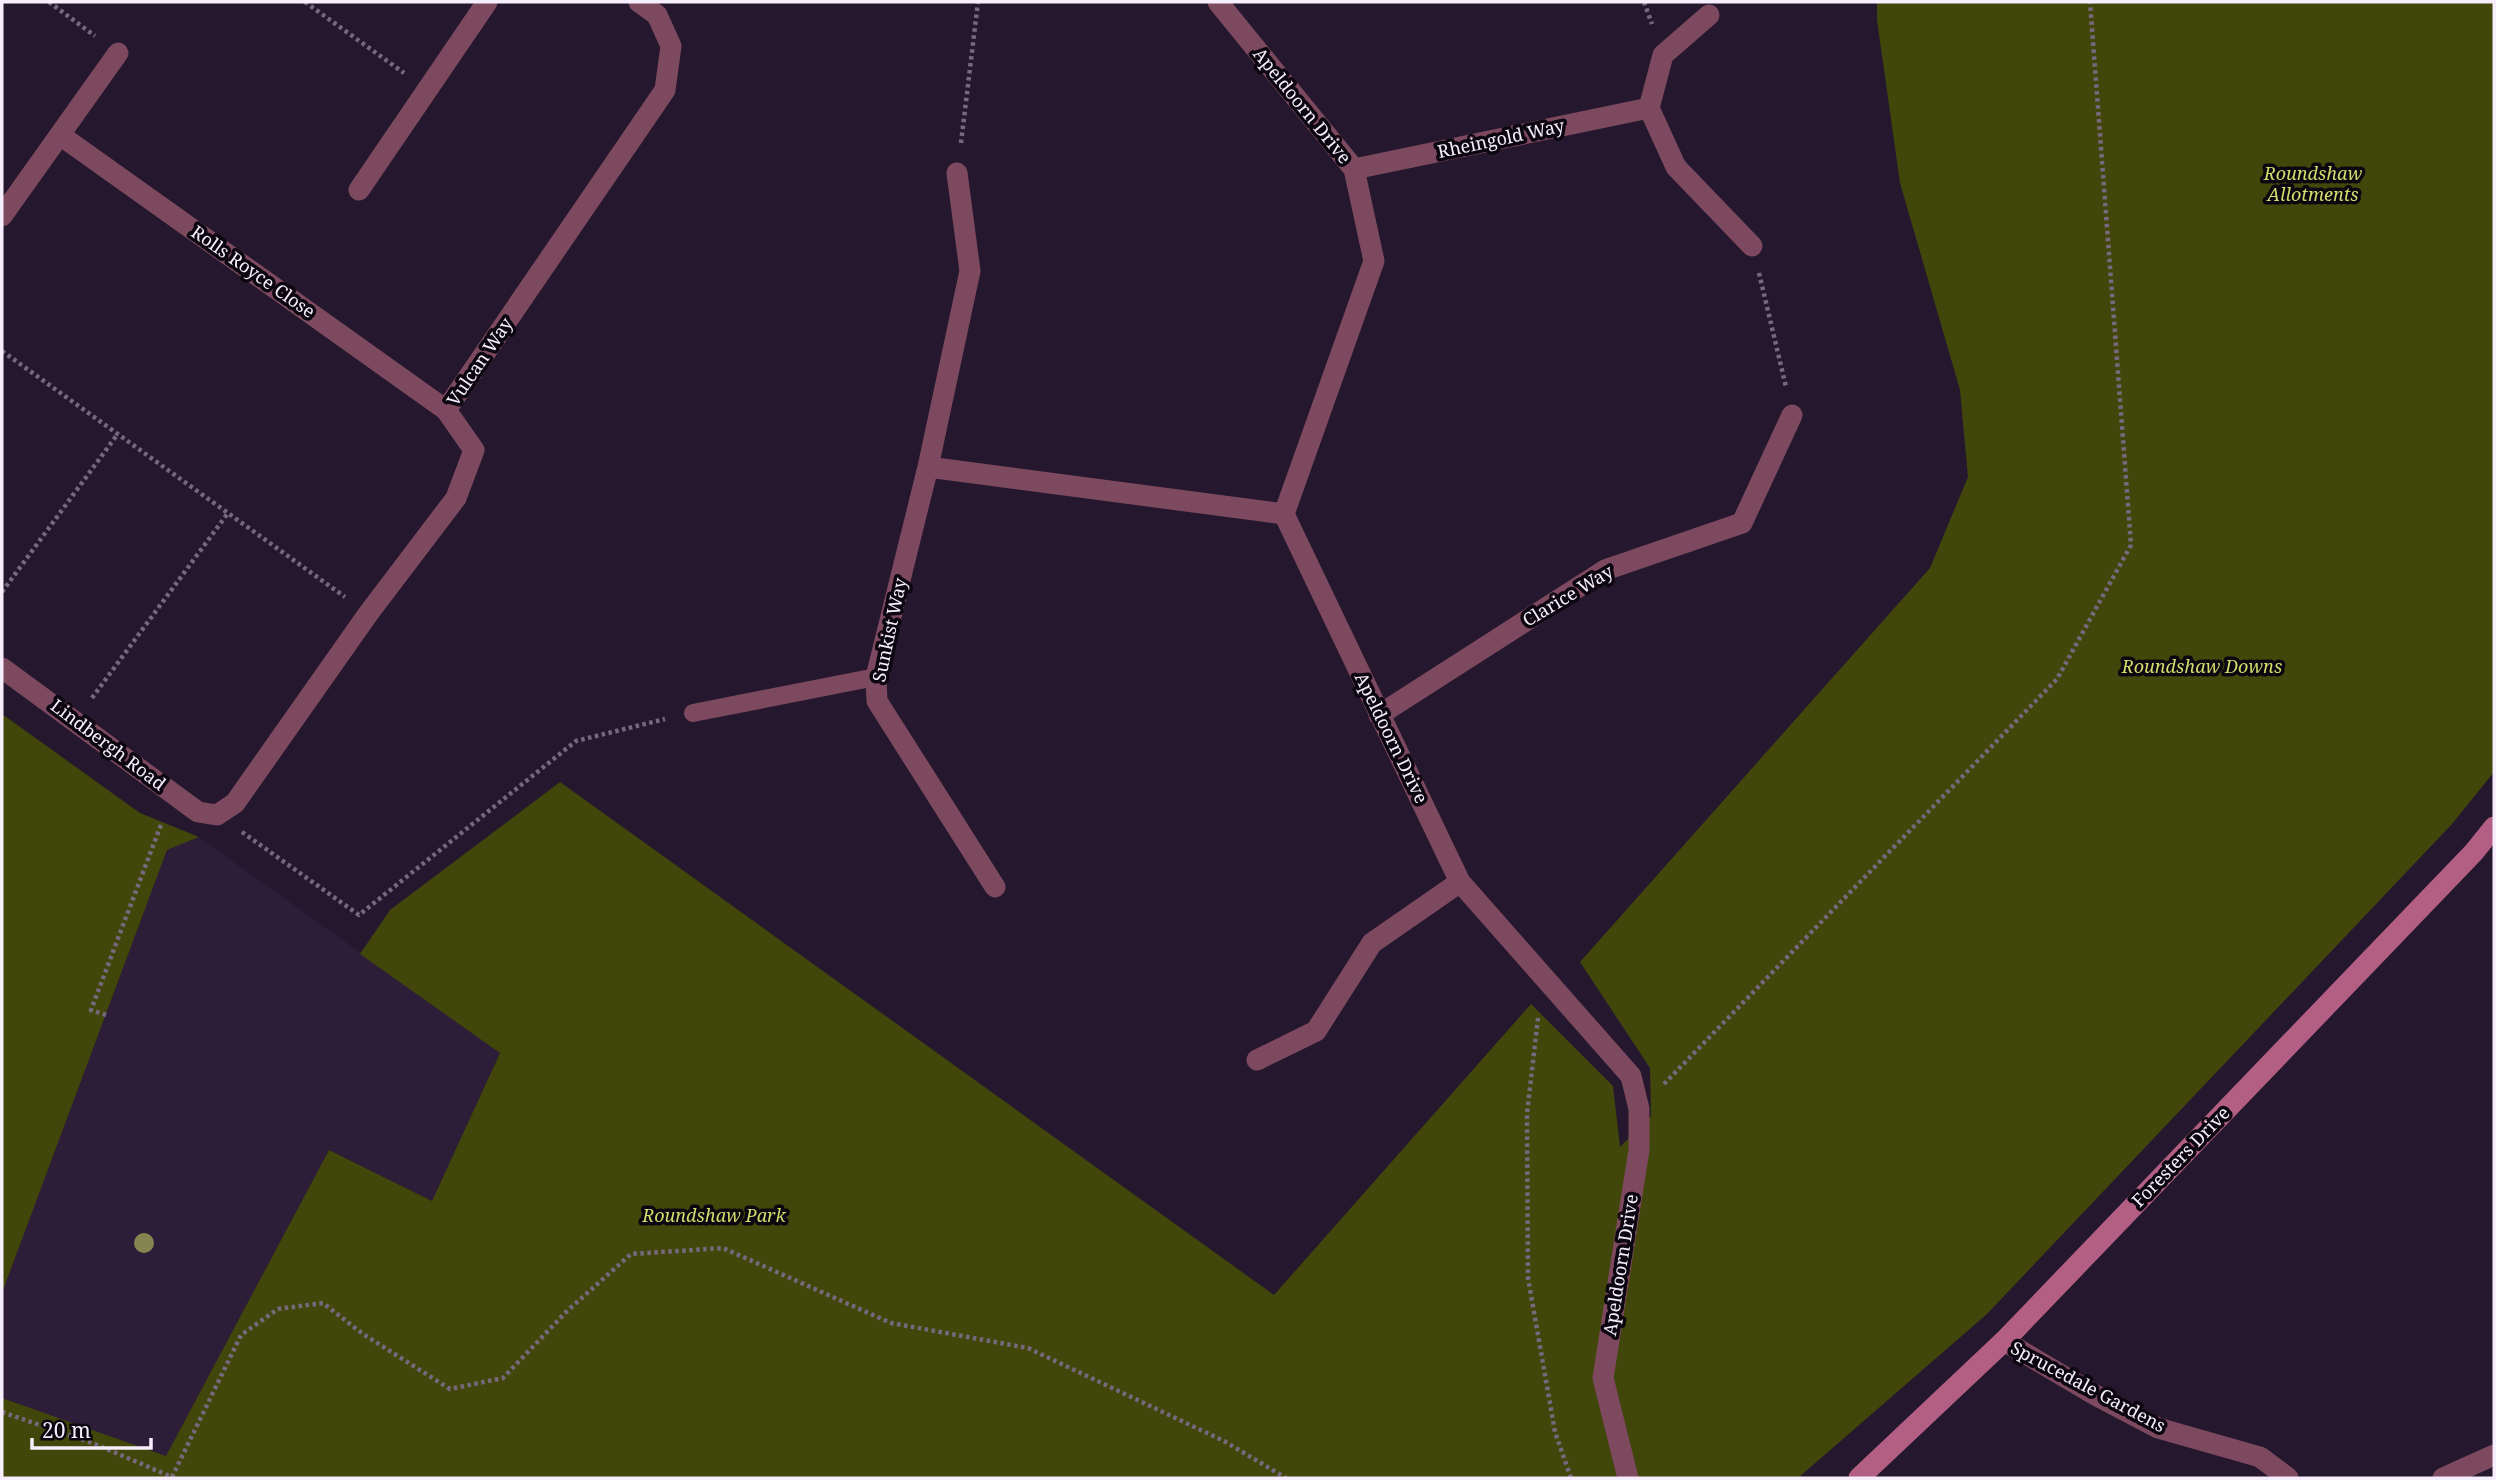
<svg xmlns="http://www.w3.org/2000/svg" width="2496" height="1480" viewBox="0 0 2496 1480" font-family="'Noto Serif',serif">
<style>
.built{fill:#2e1d39}
.green{fill:#41460b}
.lines{fill:none;stroke-linecap:round;stroke-linejoin:round}
.path{stroke:#756a7d;stroke-width:4.5;stroke-dasharray:3.5 3.5;stroke-linecap:butt}
.lane{stroke:#7d495f;stroke-width:18}
.street{stroke:#7d495f;stroke-width:21}
.secondary{stroke:#b35f83;stroke-width:21}
.tree{fill:#858550}
.labels{text-anchor:middle;stroke-width:7;stroke-linejoin:round;paint-order:stroke}
.street-label{font-size:18px;fill:#f6eefd;stroke:#0b060f}
.park-label{font-size:18px;font-style:italic;fill:#d3de6c;stroke:#0b060f}
</style>
<rect width="100%" height="100%" fill="#25182e"/>
<!-- built -->
<path class="built" d="M199 837 500 1053 432 1201 329 1150 166 1456 2 1398V1293L167 850Z"/>
<!-- green -->
<path class="green" d="M1877 2H2494V772L2452 824 1987 1314 1798 1478H2V1398L166 1456 329 1150 432 1201 500 1053 360 954 390 910 560 782 1274 1295 1531 1004 1613 1086 1620 1147 1651 1116 1650 1068 1580 962 1930 568 1968 477 1960 390 1900 183 1877 20Z
M2 714 140 813 199 837 167 850 2 1293Z"/>
<g class="lines">
<!-- path -->
<path class="path" d="M49 2 95 36
M305 2 404 73
M1644 2 1652 24
M961 143 978 2
M1759 273 1786 387
M2 351 345 597
M2 592 117 435
M92 698 228 513
M242 832 359 915 576 741 665 719
M106 1015 91 1010 162 822
M1538 1018 1527 1114 1528 1278 1555 1432 1571 1478
M1664 1084 2057 679 2131 545 2090 2
M2 1412 95 1444 172 1477 241 1335 278 1309 323 1303 363 1334 450 1389 503 1378 566 1312 631 1254 723 1248 891 1323 1028 1348 1224 1441 1286 1478"/>
<!-- lane -->
<path class="lane" d="M693 713 876 677"/>
<!-- street -->
<path class="street" d="M1218 2 1354 169 1374 261 1284 514 1460 882 1631 1076 1639 1109V1150L1603 1378 1628 1478
M1649 108 1676 167 1752 246
M60 135 446 410
M1354 169 1649 108 1663 55 1709 15
M957 173 970 271 928 467 876 677 877 701 995 887
M359 190 487 2
M2 216 118 53
M928 467 1284 514
M2 668 198 812 217 815 235 803 368 614 456 498 474 450 446 410 665 90 671 46 657 15 639 2
M1379 715 1605 570 1742 523 1792 415
M1257 1060 1316 1031 1372 943 1460 882
M2004 1341 2097 1396 2158 1428 2260 1457 2288 1478
M2443 1478 2494 1455"/>
<!-- secondary -->
<path class="secondary" d="M1859 1478 2004 1341 2474 852 2494 827"/>
</g>
<!-- trees -->
<circle class="tree" cx="144" cy="1243" r="10"/>
<g class="labels">
<!-- street labels -->
<g class="street-label">
<text transform="translate(1302 106) rotate(51)" y="6">Apeldoorn Drive</text>
<text transform="translate(1501 139) rotate(-12)" y="6">Rheingold Way</text>
<text transform="translate(253 272) rotate(35)" y="6">Rolls Royce Close</text>
<text transform="translate(480 362) rotate(-56)" y="6">Vulcan Way</text>
<text transform="translate(1568 596) rotate(-31)" y="6">Clarice Way</text>
<text transform="translate(890 630) rotate(-78)" y="6">Sunkist Way</text>
<text transform="translate(1391 738) rotate(64)" y="6">Apeldoorn Drive</text>
<text transform="translate(108 745) rotate(37)" y="6">Lindbergh Road</text>
<text transform="translate(2181 1157) rotate(-46)" y="6">Foresters Drive</text>
<text transform="translate(1621 1265) rotate(-81)" y="6">Apeldoorn Drive</text>
<text transform="translate(2088 1387) rotate(28)" y="6">Sprucedale Gardens</text>
</g>
<!-- park labels -->
<g class="park-label">
<text x="2313" y="180">Roundshaw<tspan x="2313" dy="21">Allotments</tspan></text>
<text x="2202" y="673">Roundshaw Downs</text>
<text x="714" y="1222">Roundshaw Park</text>
</g>
</g>
<!-- border -->
<rect width="2496" height="1480" fill="none" stroke="#f6eefd" stroke-width="7"/>
<!-- scale -->
<path d="M32 1438v10h119v-10" fill="none" stroke="#f6eefd" stroke-width="3.5"/>
<text x="42" y="1438" font-size="21" fill="#f6eefd" stroke="#0b060f" stroke-width="5" paint-order="stroke">20 m</text>
</svg>
